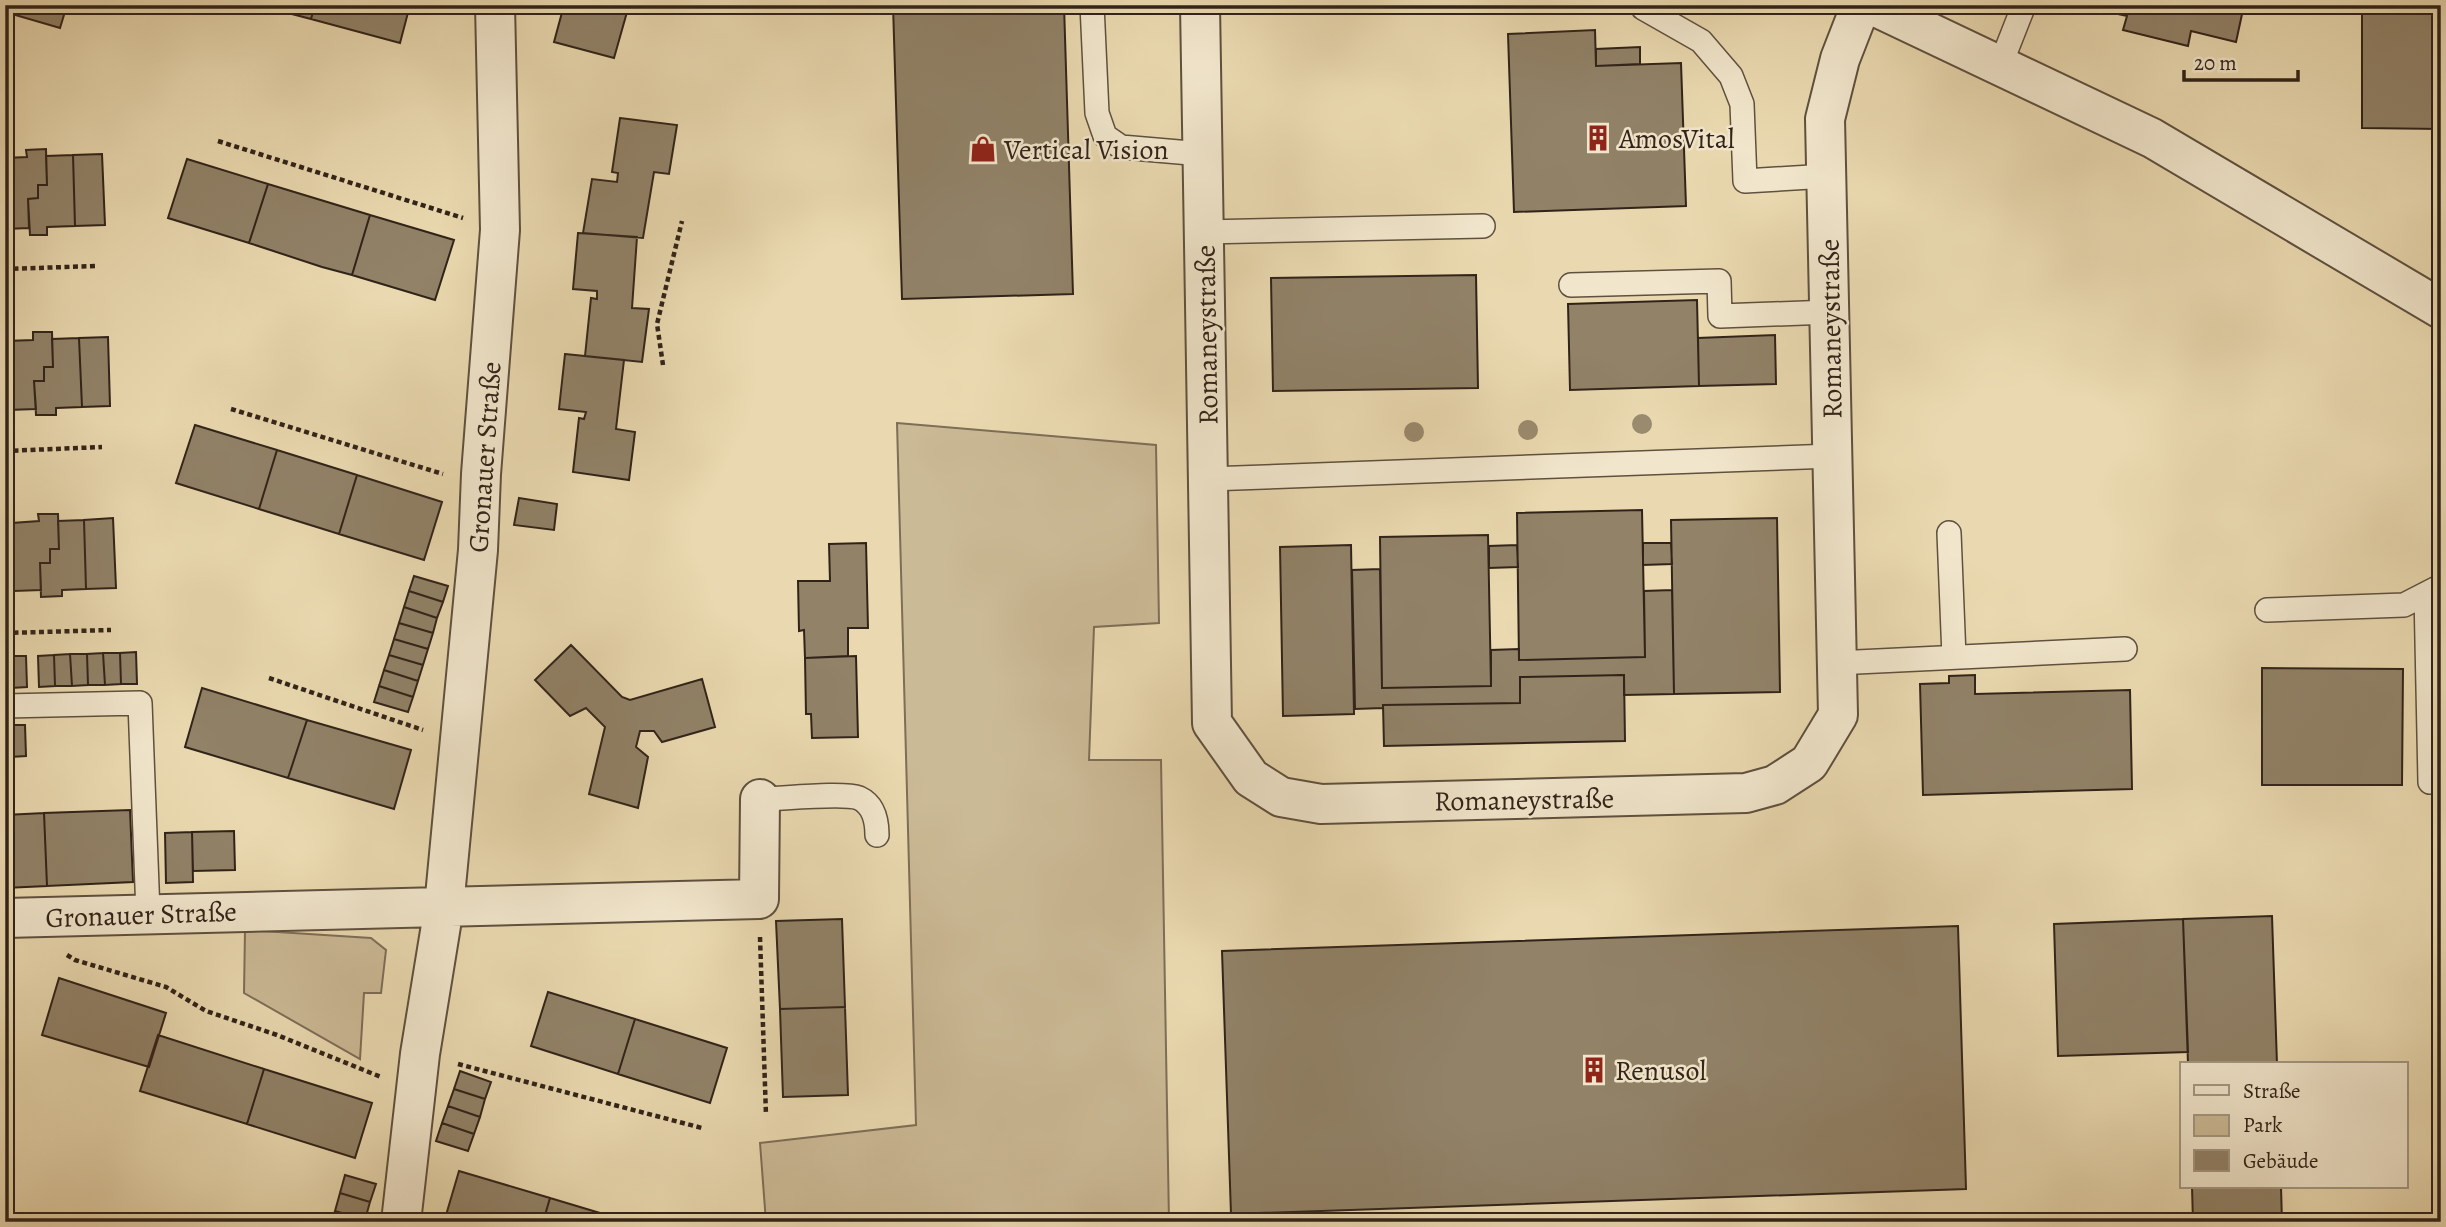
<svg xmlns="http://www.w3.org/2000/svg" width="2446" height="1227" viewBox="0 0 2446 1227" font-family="Alegreya,serif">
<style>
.green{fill:#cbba96;stroke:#7e6e58;stroke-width:2}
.building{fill:#918268;stroke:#312319;stroke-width:2}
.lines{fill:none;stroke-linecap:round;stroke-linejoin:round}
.service-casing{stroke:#5f503f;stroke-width:26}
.minor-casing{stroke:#5f503f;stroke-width:42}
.path{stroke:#312319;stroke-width:4.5;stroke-dasharray:5 3.5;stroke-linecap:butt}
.service{stroke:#f1e6cc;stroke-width:23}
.minor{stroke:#f1e6cc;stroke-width:38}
.tree{fill:#9a8a6e}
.labels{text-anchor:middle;stroke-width:5;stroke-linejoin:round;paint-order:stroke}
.poi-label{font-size:28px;fill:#312319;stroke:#f1e6cc;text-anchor:start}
.street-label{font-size:28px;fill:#312319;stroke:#f1e6cc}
</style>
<rect width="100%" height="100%" fill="#ead9b0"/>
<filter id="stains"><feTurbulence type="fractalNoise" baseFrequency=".00286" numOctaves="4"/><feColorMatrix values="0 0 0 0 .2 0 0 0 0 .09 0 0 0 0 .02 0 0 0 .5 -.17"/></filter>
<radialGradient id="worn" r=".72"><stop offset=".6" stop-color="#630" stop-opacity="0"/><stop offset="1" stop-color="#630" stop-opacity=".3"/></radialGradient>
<!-- green -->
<path class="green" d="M897 423 1156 445 1159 623 1094 627 1089 760H1161L1169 1222H766L760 1143 916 1125Z
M245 930 371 938 386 950 381 993H364L360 1059 244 993Z"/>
<!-- building -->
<path class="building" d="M5 5H67L60 28 5 12Z
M257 5H315L311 19Z
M315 5H410L400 43 311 19Z
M564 5H629L614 58 554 42Z
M893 5H1064L1073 294 902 299Z
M2244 5 2236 42 2191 31 2188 46 2123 30 2127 16 2082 6Z
M2362 5H2441V129L2362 128Z
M1595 30 1596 66 1681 63 1686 206 1514 212 1508 34Z
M1640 47V64L1596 66V49Z
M620 118 677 125 669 174 654 172 643 238 583 233 592 179 617 182 618 173 612 172Z
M46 149 47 185H38V198L28 199 29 228 5 229V158L27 157 26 150Z
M102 154 105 225 75 226 73 155Z
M73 155 75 226 47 227V235H30L28 199 38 198V185H47L46 156Z
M187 159 268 184 249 243 168 218Z
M268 184 370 215 352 275 322 267 249 243Z
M370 215 454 240 435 300 352 275Z
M578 233 637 237 632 308 649 309 642 362 585 356 591 298 597 299V291L573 289Z
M1476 275 1478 388 1273 391 1271 278Z
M1697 300 1699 386 1570 390 1568 304Z
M33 332H52L53 367H44V381H34L36 409 8 410 6 341 33 340Z
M1775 335 1776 384 1699 386 1698 338Z
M108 337 110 406 82 407 79 338Z
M79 338 82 407 56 408V415H36L34 381H44V367H53L52 339Z
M6 341 8 410H5V341Z
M565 354 624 360 616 429 635 432 629 480 573 472 579 418 584 419 586 412 559 409Z
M195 425 277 450 259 509 176 483Z
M277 450 357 475 339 534 259 509Z
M357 475 442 502 424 560 339 534Z
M519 498 557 504 554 530 514 525Z
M1642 510 1645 657 1519 660 1517 513Z
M38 514H58L59 549H50V563H40L41 590 14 591 12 523 39 521Z
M113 518 116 588 86 589 84 520Z
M1777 518 1780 692 1674 694 1671 520Z
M84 520 86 589 62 590V596L41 597 40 563H50V549H59L58 521Z
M5 523H12L14 591 5 592Z
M1488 535 1491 686 1382 688 1380 537Z
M866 543 868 628H848V656L805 658 804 630 799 631 798 581H830L829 544Z
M1643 543H1671L1672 564 1643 565Z
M1351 545 1354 714 1283 716 1280 547Z
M1517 545 1518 567 1489 568V546Z
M1380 569 1382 688 1491 686V650L1519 649V660L1645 657 1644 591 1672 590 1674 694 1624 695V675L1520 677V703L1383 705V708L1355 709 1352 570Z
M414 576 448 586 443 602 409 591Z
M409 591 443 602 437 618 404 607Z
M404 607 437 618 433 633 399 623Z
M399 623 433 633 428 649 394 639Z
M394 639 428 649 423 665 389 655Z
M571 645 622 697 630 700 702 679 715 727 662 742 654 731H640L636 747 648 757 638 808 589 794 605 727 586 708 570 716 535 680Z
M136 652 137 684H121L120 653Z
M103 653 105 685H88L87 654Z
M103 653H120L121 684 105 685Z
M70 654 72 686H55L54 655Z
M70 654H87L88 685 72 686Z
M54 655 55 686 39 687 38 656Z
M389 655 423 665 418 681 384 670Z
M5 656H10L11 688H5Z
M10 656H26L27 687 11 688Z
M856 656 858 737 812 738 811 714H806L805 658Z
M2262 668 2403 669 2402 785H2262Z
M384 670 418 681 413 697 379 686Z
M1624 675 1625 741 1384 746 1383 705 1520 703V677Z
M1975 675V694L2130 690 2132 789 1923 795 1920 684 1949 683V676Z
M379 686 413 697 408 712 374 702Z
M202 688 307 720 288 778 185 747Z
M307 720 411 750 394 809 288 778Z
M8 725H25L26 756 10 757Z
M8 725 10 757H5V726Z
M130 810 133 882 47 886 44 813Z
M44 813 47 886 5 888V815Z
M234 831 235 870 193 871 192 832Z
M192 832 193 882 166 883 165 833Z
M2272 916 2277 1064H2188L2183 919Z
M842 919 845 1007 780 1009 776 921Z
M2183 919 2188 1052 2058 1056 2054 924Z
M1958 926 1966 1189 1231 1214 1222 951Z
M59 978 166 1013 149 1067 42 1035Z
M548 992 635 1019 618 1074 531 1046Z
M845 1007 848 1095 783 1097 780 1009Z
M635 1019 727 1048 710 1103 618 1074Z
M158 1035 264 1069 247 1124 140 1091Z
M264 1069 372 1103 355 1158 247 1124Z
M460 1071 491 1082 485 1099 454 1089Z
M454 1089 485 1099 480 1117 448 1106Z
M448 1106 480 1117 474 1134 442 1123Z
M442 1123 474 1134 468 1151 436 1141Z
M459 1171 550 1198 543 1222H444Z
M345 1175 376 1184 370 1202 340 1193Z
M2192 1187H2281L2282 1222H2193Z
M340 1193 370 1202 365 1220 335 1211Z
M550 1198 630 1222H543Z
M335 1211 365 1220 364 1222H331Z"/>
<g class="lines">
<!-- service casing -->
<g class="service-casing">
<path id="service" d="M1092 5 1097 113 1105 136 1121 147 1202 154
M1644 5 1643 8 1701 41 1731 76 1742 104 1745 181 1827 176
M2000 66 2024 5
M1204 232 1483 226
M1571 285 1719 281 1720 316 1830 312
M1208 479 1832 456
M1949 533 1954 657
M2426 594 2430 782
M2267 610 2404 605 2441 586
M1836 663 2125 649
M5 706 140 703 148 913
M760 799C780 799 843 792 859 798 874 805 877 820 877 835"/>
</g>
<!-- minor casing -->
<g class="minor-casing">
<path id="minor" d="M1200 5 1212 723 1251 778 1281 797 1321 804 1746 793 1775 785 1809 763 1838 715 1825 119 1840 59 1861 5
M1872 5 2152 138 2441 309
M5 918 759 899 760 799
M401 1222 420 1054 444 907 478 550 481 474 500 230 495 5"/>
</g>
<!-- path -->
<path class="path" d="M218 141 463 218
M5 269 96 266
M663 365 657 324 682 221
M231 409 443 474
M5 451 102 447
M5 633 111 630
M269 678 423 730
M760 937 766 1115
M67 955 75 960 166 987 206 1011 277 1035 381 1077
M458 1064 702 1128"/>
<!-- service -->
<use href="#service" class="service"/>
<!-- minor -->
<use href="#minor" class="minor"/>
</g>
<!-- trees -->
<g class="tree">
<circle cx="1642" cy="424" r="10"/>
<circle cx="1528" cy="430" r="10"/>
<circle cx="1414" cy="432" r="10"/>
</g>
<!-- icons -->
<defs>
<g id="building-bare" transform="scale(2.1)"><path d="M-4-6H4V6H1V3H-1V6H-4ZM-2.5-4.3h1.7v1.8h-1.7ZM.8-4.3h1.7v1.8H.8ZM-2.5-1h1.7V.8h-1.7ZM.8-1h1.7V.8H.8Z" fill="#8f2418" stroke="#f1e6cc" stroke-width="2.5" paint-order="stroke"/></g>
<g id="shop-bare" transform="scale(2.1)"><path d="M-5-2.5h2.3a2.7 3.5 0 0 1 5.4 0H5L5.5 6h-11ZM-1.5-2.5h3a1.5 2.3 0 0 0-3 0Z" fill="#8f2418" stroke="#f1e6cc" stroke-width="2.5" paint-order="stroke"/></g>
</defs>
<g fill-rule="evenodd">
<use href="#building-bare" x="1598" y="138"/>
<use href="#shop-bare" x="983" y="149"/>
<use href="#building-bare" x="1594" y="1070"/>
</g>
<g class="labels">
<!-- poi labels -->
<g class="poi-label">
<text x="1619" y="148">AmosVital</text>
<text x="1004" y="159">Vertical Vision</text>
<text x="1615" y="1080">Renusol</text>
</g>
<!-- street labels -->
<g class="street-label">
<text transform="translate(1830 329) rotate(-91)" y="10">Romaneystraße</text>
<text transform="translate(1206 335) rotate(-91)" y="10">Romaneystraße</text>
<text transform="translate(484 457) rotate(-86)" y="10">Gronauer Straße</text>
<text transform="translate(1524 799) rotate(-1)" y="10">Romaneystraße</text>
<text transform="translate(141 914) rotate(-2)" y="10">Gronauer Straße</text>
</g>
</g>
<!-- margin -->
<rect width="2446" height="1227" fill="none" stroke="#ead9b0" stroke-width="28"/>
<rect x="7" y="7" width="2432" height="1213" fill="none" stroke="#312319" stroke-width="3.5"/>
<rect x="14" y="14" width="2418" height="1199" fill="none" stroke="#312319" stroke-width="2"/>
<!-- legend -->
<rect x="2180" y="1062" width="228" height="126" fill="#f1e6cc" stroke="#a49884" stroke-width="2"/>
<rect x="2194" y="1085" width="35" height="10" fill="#f1e6cc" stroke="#a49884" stroke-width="2"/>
<text x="2243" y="1098" font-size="21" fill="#312319">Straße</text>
<rect x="2194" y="1115" width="35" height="21" fill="#cbba96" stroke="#a49884" stroke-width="2"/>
<text x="2243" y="1132" font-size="21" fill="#312319">Park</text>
<rect x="2194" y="1150" width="35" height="21" fill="#918268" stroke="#a49884" stroke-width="2"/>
<text x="2243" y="1168" font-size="21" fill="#312319">Gebäude</text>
<!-- scale -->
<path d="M2184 70v10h114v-10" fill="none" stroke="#312319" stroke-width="3.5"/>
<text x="2194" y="70" font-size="21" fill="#312319" stroke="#f1e6cc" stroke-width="5" paint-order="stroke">20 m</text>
<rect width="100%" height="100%" filter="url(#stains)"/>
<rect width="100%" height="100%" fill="url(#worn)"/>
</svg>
